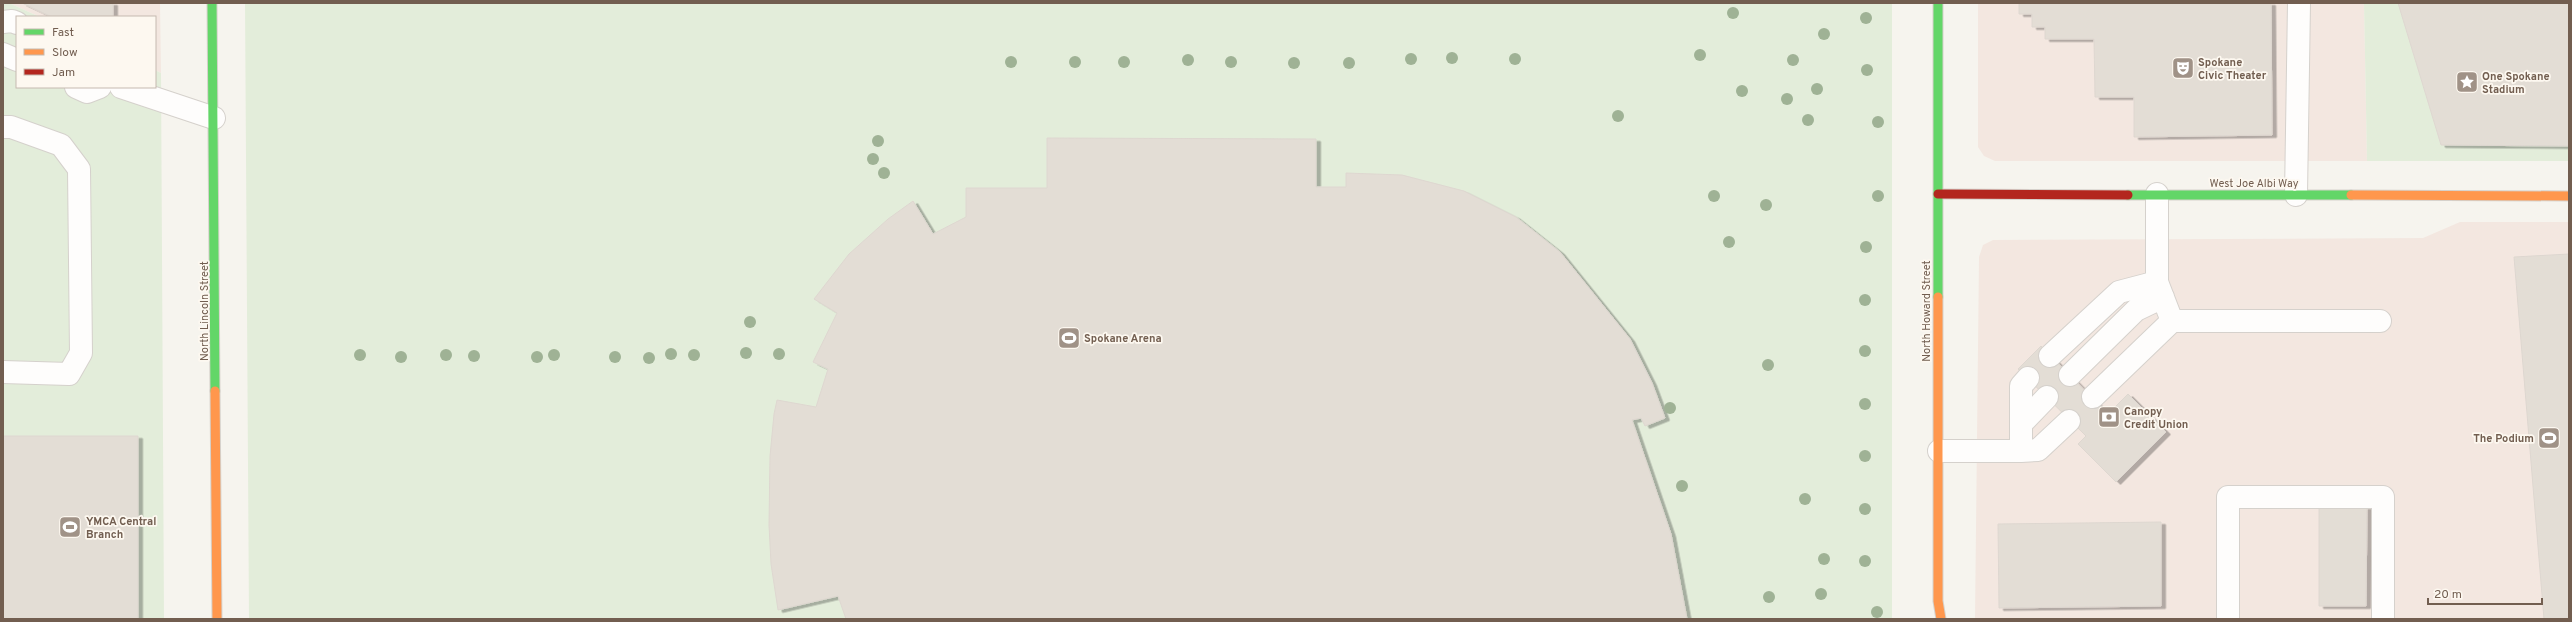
<svg xmlns="http://www.w3.org/2000/svg" width="2572" height="622" viewBox="0 0 2572 622" font-family="Overpass,sans-serif">
<style>
.commercial{fill:#f3e7e0}
.green{fill:#e3edda}
.building{fill:#e3ddd5;stroke:#ded7d0;filter:url(#shadow)}
.lines{fill:none;stroke-linecap:round;stroke-linejoin:round}
.lane-casing{stroke:#d5d1cc;stroke-width:24}
.fast-casing{stroke:#d6d1cb;stroke-width:11}
.slow-casing{stroke:#d6d1cb;stroke-width:11}
.jam-casing{stroke:#d6d1cb;stroke-width:11}
.lane{stroke:#fefdfc;stroke-width:22}
.fast{stroke:#63d668;stroke-width:9}
.slow{stroke:#ff974d;stroke-width:9}
.jam{stroke:#b3261e;stroke-width:9}
.tree{fill:#9fb295}
.labels{text-anchor:middle;stroke-width:3.5;stroke-linejoin:round;paint-order:stroke}
.poi-label{font-size:11px;font-weight:bold;fill:#725e50;stroke:#fdf8f0;text-anchor:start}
.street-label{font-size:11px;fill:#725e50;stroke:#fdf8f0}
</style>
<defs>
<filter id="shadow"><feDropShadow dx="4.5" dy="2.5" stdDeviation="0" flood-color="#0004"/></filter>
</defs>
<rect width="100%" height="100%" fill="#f6f4ee"/>
<!-- commercial -->
<path class="commercial" d="M9 3H160L161 73 155 70V17H40Z
M1978 3H2364L2367 161H1995L1984 156 1978 147Z
M2460 222H2569V619H1975L1979 257 1983 245 1993 240 2423 238Z"/>
<!-- green -->
<path class="green" d="M3 3H9L40 17H17V87H155V70L161 73 164 619H3Z
M245 3H1892V619H249Z
M2364 3H2569V161H2367Z"/>
<!-- building -->
<path class="building" d="M22 3H113V17H52Z
M2019 3H2271L2272 135 2134 137V97H2095L2094 39H2045V27H2032V14H2019Z
M2398 3H2569V146L2441 145Z
M1047 138 1316 139V187H1346V173L1402 175 1464 191 1516 217 1560 252 1630 339 1652 383 1665 418 1645 426 1641 418 1632 420 1671 534 1687 619H846L838 596 778 610 771 564 769 525 770 456 774 414 777 400 816 407 828 369 813 362 837 313 814 299 849 254 888 219 913 201 933 234 966 217V188H1047Z
M2569 254V619H2544L2514 257Z
M2041 346 2108 414 2128 394 2166 432 2116 482 2078 444 2086 436 2018 369Z
M3 436H138V619H3Z
M2319 507H2367L2366 606H2319Z
M2161 522V606L1999 608 1998 524Z"/>
<g class="lines">
<!-- lane casing -->
<g class="lane-casing">
<path id="lane" d="M3 22 12 21 17 23
M3 54 17 60
M76 87 87 92 100 87
M121 87 214 118
M3 127H11L61 145 79 169 81 353 69 374 3 372
M2157 194V282L2172 321H2380
M2296 195 2299 3
M2050 356 2119 292 2157 282
M2070 375 2136 310 2163 297
M2093 397 2172 321
M2021 424 2047 397
M1939 451H2021V386L2028 378
M2021 451 2038 450 2069 421
M2228 619V497H2383V619"/>
</g>
<!-- fast casing -->
<g class="fast-casing">
<path id="fast" d="M212 3 215 391
M1938 3V297
M2128 195H2351"/>
</g>
<!-- slow casing -->
<g class="slow-casing">
<path id="slow" d="M2351 195 2569 196
M1938 297V601L1941 619
M215 391 217 619"/>
</g>
<!-- jam casing -->
<g class="jam-casing">
<path id="jam" d="M1938 194 2128 195"/>
</g>
<!-- lane -->
<use href="#lane" class="lane"/>
<!-- fast -->
<use href="#fast" class="fast"/>
<!-- slow -->
<use href="#slow" class="slow"/>
<!-- jam -->
<use href="#jam" class="jam"/>
</g>
<!-- trees -->
<g class="tree">
<circle cx="1733" cy="13" r="6"/>
<circle cx="1866" cy="18" r="6"/>
<circle cx="1824" cy="34" r="6"/>
<circle cx="1700" cy="55" r="6"/>
<circle cx="1452" cy="58" r="6"/>
<circle cx="1411" cy="59" r="6"/>
<circle cx="1515" cy="59" r="6"/>
<circle cx="1188" cy="60" r="6"/>
<circle cx="1793" cy="60" r="6"/>
<circle cx="1011" cy="62" r="6"/>
<circle cx="1075" cy="62" r="6"/>
<circle cx="1124" cy="62" r="6"/>
<circle cx="1231" cy="62" r="6"/>
<circle cx="1294" cy="63" r="6"/>
<circle cx="1349" cy="63" r="6"/>
<circle cx="1867" cy="70" r="6"/>
<circle cx="1817" cy="89" r="6"/>
<circle cx="1742" cy="91" r="6"/>
<circle cx="1787" cy="99" r="6"/>
<circle cx="1618" cy="116" r="6"/>
<circle cx="1808" cy="120" r="6"/>
<circle cx="1878" cy="122" r="6"/>
<circle cx="878" cy="141" r="6"/>
<circle cx="873" cy="159" r="6"/>
<circle cx="884" cy="173" r="6"/>
<circle cx="1714" cy="196" r="6"/>
<circle cx="1878" cy="196" r="6"/>
<circle cx="1766" cy="205" r="6"/>
<circle cx="1729" cy="242" r="6"/>
<circle cx="1866" cy="247" r="6"/>
<circle cx="1865" cy="300" r="6"/>
<circle cx="750" cy="322" r="6"/>
<circle cx="1865" cy="351" r="6"/>
<circle cx="746" cy="353" r="6"/>
<circle cx="671" cy="354" r="6"/>
<circle cx="779" cy="354" r="6"/>
<circle cx="360" cy="355" r="6"/>
<circle cx="446" cy="355" r="6"/>
<circle cx="554" cy="355" r="6"/>
<circle cx="694" cy="355" r="6"/>
<circle cx="474" cy="356" r="6"/>
<circle cx="401" cy="357" r="6"/>
<circle cx="537" cy="357" r="6"/>
<circle cx="615" cy="357" r="6"/>
<circle cx="649" cy="358" r="6"/>
<circle cx="1768" cy="365" r="6"/>
<circle cx="1865" cy="404" r="6"/>
<circle cx="1670" cy="408" r="6"/>
<circle cx="1865" cy="456" r="6"/>
<circle cx="1682" cy="486" r="6"/>
<circle cx="1805" cy="499" r="6"/>
<circle cx="1865" cy="509" r="6"/>
<circle cx="1824" cy="559" r="6"/>
<circle cx="1865" cy="561" r="6"/>
<circle cx="1821" cy="594" r="6"/>
<circle cx="1769" cy="597" r="6"/>
<circle cx="1877" cy="612" r="6"/>
</g>
<!-- icons -->
<defs>
<g id="theatre-square" transform="scale(1.15)"><rect x="-9" y="-9" width="18" height="18" rx="4" fill="#a09287" stroke="#fdf8f0"/><path d="M-5-5.5Q0-4 5-5.5V0Q5 5 0 6Q-5 5-5 0ZM-3.3-2.5H-1v1.5H-3.3ZM1-2.5H3.3v1.5H1ZM-2.8 1Q0 5.5 2.8 1Z" fill="#fff"/></g>
<g id="sight-square" transform="scale(1.15)"><rect x="-9" y="-9" width="18" height="18" rx="4" fill="#a09287" stroke="#fdf8f0"/><path d="M0-6L1.8-2.2L6-1.7L2.9 1.2L3.7 5.4L0 3.3L-3.7 5.4L-2.9 1.2L-6-1.7L-1.8-2.2Z" fill="#fff"/></g>
<g id="stadium-square" transform="scale(1.15)"><rect x="-9" y="-9" width="18" height="18" rx="4" fill="#a09287" stroke="#fdf8f0"/><path d="M0-5a6.5 5 0 1 0 0 10a6.5 5 0 1 0 0-10ZM-3.5-1.8h7v3.6h-7Z" fill="#fff"/></g>
<g id="bank-square" transform="scale(1.15)"><rect x="-9" y="-9" width="18" height="18" rx="4" fill="#a09287" stroke="#fdf8f0"/><path d="M-6-4H6V4H-6ZM0-2.3a2.3 2.3 0 1 0 0 4.6a2.3 2.3 0 1 0 0-4.6Z" fill="#fff"/></g>
</defs>
<g fill-rule="evenodd">
<use href="#theatre-square" x="2183" y="68"/>
<use href="#sight-square" x="2467" y="82"/>
<use href="#stadium-square" x="1069" y="338"/>
<use href="#bank-square" x="2109" y="417"/>
<use href="#stadium-square" x="2549" y="438"/>
<use href="#stadium-square" x="70" y="527"/>
</g>
<g class="labels">
<!-- poi labels -->
<g class="poi-label">
<text x="2198" y="66">Spokane<tspan x="2198" dy="13">Civic Theater</tspan></text>
<text x="2482" y="80">One Spokane<tspan x="2482" dy="13">Stadium</tspan></text>
<text x="1084" y="342">Spokane Arena</text>
<text x="2124" y="415">Canopy<tspan x="2124" dy="13">Credit Union</tspan></text>
<text x="2534" y="442" text-anchor="end">The Podium</text>
<text x="86" y="525">YMCA Central<tspan x="86" dy="13">Branch</tspan></text>
</g>
<!-- street labels -->
<g class="street-label">
<text x="2254" y="187">West Joe Albi Way</text>
<text transform="translate(204 311) rotate(-90)" y="4">North Lincoln Street</text>
<text transform="translate(1926 311) rotate(-90)" y="4">North Howard Street</text>
</g>
</g>
<!-- border -->
<rect width="2572" height="622" fill="none" stroke="#725e50" stroke-width="8"/>
<!-- legend -->
<rect x="16" y="16" width="140" height="72" fill="#fdf8f0" stroke="#c5bab0"/>
<rect x="24" y="29" width="20" height="6" fill="#63d668" stroke="#c5bab0"/>
<text x="52" y="36" font-size="12" fill="#725e50">Fast</text>
<rect x="24" y="49" width="20" height="6" fill="#ff974d" stroke="#c5bab0"/>
<text x="52" y="56" font-size="12" fill="#725e50">Slow</text>
<rect x="24" y="69" width="20" height="6" fill="#b3261e" stroke="#c5bab0"/>
<text x="52" y="76" font-size="12" fill="#725e50">Jam</text>
<!-- scale -->
<path d="M2428 598v6h114v-6" fill="none" stroke="#725e50" stroke-width="2"/>
<text x="2434" y="598" font-size="12" fill="#725e50" stroke="#fdf8f0" stroke-width="3" paint-order="stroke">20 m</text>
</svg>
